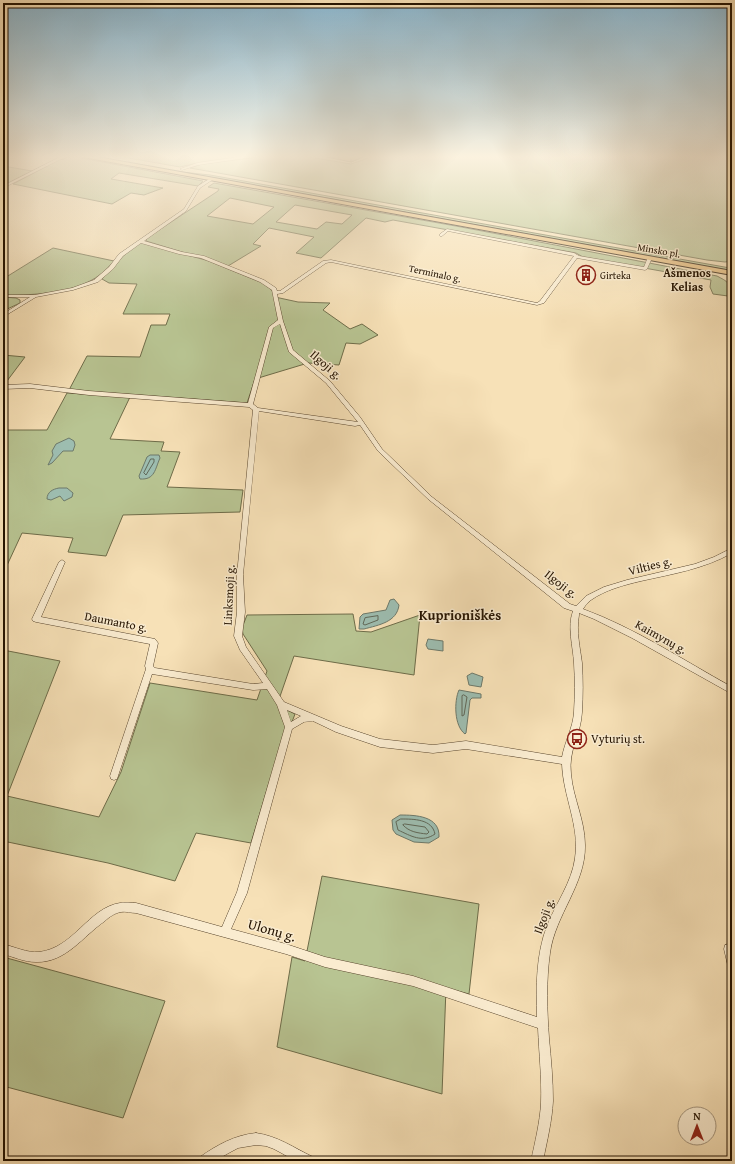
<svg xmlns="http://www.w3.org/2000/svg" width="735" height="1164" viewBox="0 0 735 1164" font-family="'Gentium Book Plus',serif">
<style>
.green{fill:#b8c492;stroke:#6e6c49;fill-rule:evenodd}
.water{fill:#9dbdb0;stroke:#6d796a}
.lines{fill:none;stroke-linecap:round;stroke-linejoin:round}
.shore{stroke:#606858;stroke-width:1}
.minor-casing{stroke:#59462e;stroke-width:1}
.tertiary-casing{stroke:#59462e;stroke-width:1}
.trunk-casing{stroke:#241300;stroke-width:2}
.minor{fill:#faecd0;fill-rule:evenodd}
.tertiary{fill:#faecd0;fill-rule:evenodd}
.trunk{fill:#ecc07c;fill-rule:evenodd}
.wall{fill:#c08478;stroke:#241300}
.shaded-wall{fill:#9c6b61;stroke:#241300}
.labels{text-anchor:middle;stroke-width:3;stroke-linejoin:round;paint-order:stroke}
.far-street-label{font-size:10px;fill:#241300;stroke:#faecd0}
.far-poi-label{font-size:10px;fill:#241300;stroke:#faecd0;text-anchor:start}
.far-quarter-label{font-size:12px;font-weight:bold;fill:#241300;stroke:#faecd0}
.street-label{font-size:12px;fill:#241300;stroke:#faecd0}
.poi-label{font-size:12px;fill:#241300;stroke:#faecd0;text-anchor:start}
.quarter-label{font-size:14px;font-weight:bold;fill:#241300;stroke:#faecd0}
.near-street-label{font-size:14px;fill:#241300;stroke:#faecd0}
</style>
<rect width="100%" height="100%" fill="#f7e1b7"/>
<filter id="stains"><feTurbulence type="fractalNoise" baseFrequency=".005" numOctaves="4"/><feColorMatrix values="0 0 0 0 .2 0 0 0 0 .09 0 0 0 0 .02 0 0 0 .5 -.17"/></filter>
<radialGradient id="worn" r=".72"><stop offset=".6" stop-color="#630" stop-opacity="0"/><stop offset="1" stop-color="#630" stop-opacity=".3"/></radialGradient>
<!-- green -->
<path class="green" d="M64 157H76L203 181 198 186 119 173 111 179 163 188 144 195 131 193 112 204 13 184Z
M123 157H237L202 162 180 167Z
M259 157H309L351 164 371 157H732V261L725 262 707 260 190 168 202 164Z
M3 166 32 171 8 184 3 183Z
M181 172 210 175 730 268 732 271Z
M214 183 461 227 717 276C728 282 731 282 728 296L713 294 710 287 711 280 583 257 576 253 393 220 385 222 366 218 321 258 296 253 314 237 269 228 253 244 261 246 228 266 146 241 147 238 218 191 219 189 208 187ZM230 198 274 207 253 224 207 216ZM295 205 352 215 342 224 326 222 317 229 276 222Z
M140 242 209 261 263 283 274 292 275 297 298 302 330 303 323 310 350 329 362 324 378 335 360 344 346 343 339 365 308 363 255 379 247 403 69 390 87 356 140 357 151 325H166L170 314H123L137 284 109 283 102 279 123 256Z
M53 248 114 261C107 269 99 277 88 282 68 293 26 296 3 295V279Z
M3 297 16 298 20 300V303L3 311Z
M3 355 25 357 4 385H3Z
M67 393 130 397 110 439 164 442 161 451 180 452 167 487 243 490 240 512 123 515 106 556 68 552 73 538 22 533 3 574V430H47Z
M353 614 356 631 371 632 420 615 414 675 294 656 277 705 295 714 269 783 251 843 196 833 175 881 108 863 3 841V650L60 661 7 796 99 817 121 772 150 683 257 700 267 671 243 634 242 628 247 615Z
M322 876 479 904 469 994 446 988 442 1094 277 1047 292 957 305 961Z
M3 957 165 1001 123 1118 3 1086Z"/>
<!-- water -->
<path class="water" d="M69 438 74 441 75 445 73 451H63L52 463 48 465 53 455 52 451 56 444Z
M150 455H159L160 458C155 469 155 480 140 479L139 476 147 457Z
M59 488H67L73 493 72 497 64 501 60 496 51 500 47 499C47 492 53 489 59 488Z
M394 599 399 605C397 622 379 625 364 629H359L360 617 363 614 386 610 390 600Z
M428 639 443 641V651L428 649 426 645Z
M472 673 483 677 481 687 469 685 467 676Z
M459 690 481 694V698H472L470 700 466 733 465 734C454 726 454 701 459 690Z
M400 815C416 815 440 816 439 837L429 843 414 842 396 834 393 830 392 820Z"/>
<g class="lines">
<!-- shore -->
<path class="shore" d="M151 459H154V462L146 475 144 473Z
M378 616V620L365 625 363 624 365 618Z
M464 695 467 697 464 715 462 716V696Z
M401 819C414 819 432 819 435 834 422 843 411 836 398 830L396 822Z
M405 824 425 827 429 832 427 834C418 833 409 832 403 825Z"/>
<!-- minor casing -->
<g class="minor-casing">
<path id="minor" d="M60 157 63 158 3 188V186Z
M211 178 213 179 212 180 200 188 186 211 144 241 182 252 204 256 264 280 276 288 277 291H280L323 261 331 260 537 303 540 301 574 256 448 231 442 236H440V234L447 229 574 253 579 256 644 267 648 257 652 258 647 269 645 270 577 258 544 303 537 305 331 262 326 263 283 293 277 294 283 321 293 350 330 381 360 417 382 449 432 497 570 604 576 606 586 596 604 587 627 580 695 564 714 557 732 548V553C704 569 672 574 641 581 624 585 605 590 591 600 588 602 585 606 583 609 635 628 683 660 732 687V694L632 638 594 619 579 613V615C576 632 580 647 582 663 583 679 583 696 582 712 581 735 568 749 571 774 573 798 585 820 585 845 586 884 555 915 550 953 546 981 547 1010 549 1038 551 1059 553 1080 553 1101 552 1121 547 1141 543 1161H531C535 1142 540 1122 541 1103 542 1078 539 1053 538 1028L413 986 325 967 286 954 136 913C131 913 126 911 121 912 115 913 109 917 105 921 83 936 66 963 36 962 24 962 14 957 3 954V944C15 947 27 953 39 952 74 948 88 908 120 903 125 902 131 903 136 903L222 927 237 892 285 727 277 705 267 689 253 690 152 674 117 779 114 780 111 779 110 776 146 669 145 666 150 644 36 622 33 621 32 619 59 562 62 560 65 562 41 617 155 639 158 643 153 666 155 668 253 684 263 683 240 650 234 636 237 612V575L253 410 249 407 89 395 30 388 3 389V385L30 384 89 391 248 403 269 327 278 320 272 290 260 282 201 258 179 254 141 243 123 256 113 269 98 282 73 290 36 297 3 317V314L30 297H3V295H35L72 288 94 280 109 267 119 254 184 209 198 186ZM280 324 289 352 326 383 358 422 258 408 253 404 273 328ZM259 411 355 426 360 425 378 451 428 499 564 608 573 611C567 627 573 646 574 663 575 679 575 696 574 712 573 728 565 741 562 757L466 741 433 745 380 739 341 726 284 702 246 647 242 636 245 612 243 575ZM287 710 301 716 291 722ZM313 721 336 732 380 747 433 753 466 749 562 764C563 796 580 826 575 858 572 882 556 903 547 926 536 954 536 987 537 1017L413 976 325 957 286 944 231 929 247 893 292 729 304 722Z
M729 944 732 945V967L728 966 724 949 725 945Z
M256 1133C278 1136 294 1148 313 1157L315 1161H296L274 1149 266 1146 256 1145 238 1148 214 1161H198L200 1157C217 1145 235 1135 256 1133Z"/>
</g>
<!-- tertiary casing -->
<g class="tertiary-casing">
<path id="tertiary" d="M239 157H252L198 165 182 170 180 169 197 163Z"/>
</g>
<!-- trunk casing -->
<g class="trunk-casing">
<path id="trunk" d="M58 157H66L63 159Z
M83 157H97L732 271V275Z"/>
</g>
<!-- minor -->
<use href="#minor" class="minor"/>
<!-- tertiary -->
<use href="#tertiary" class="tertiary"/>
<!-- trunk -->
<use href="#trunk" class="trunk"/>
</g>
<!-- wall -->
<path class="wall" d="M327 157H363L351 162Z"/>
<!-- shaded-wall -->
<path class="shaded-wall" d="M351 157H363L351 162Z"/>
<!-- sky -->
<linearGradient id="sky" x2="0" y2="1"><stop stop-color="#8ab8d2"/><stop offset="0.49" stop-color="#fbf2df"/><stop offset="1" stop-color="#fbf2df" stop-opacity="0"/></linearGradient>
<rect width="735" height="320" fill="url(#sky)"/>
<!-- icons -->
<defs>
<g id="building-ring" transform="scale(1)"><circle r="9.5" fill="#faecd0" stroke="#8f2418" stroke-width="1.5"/><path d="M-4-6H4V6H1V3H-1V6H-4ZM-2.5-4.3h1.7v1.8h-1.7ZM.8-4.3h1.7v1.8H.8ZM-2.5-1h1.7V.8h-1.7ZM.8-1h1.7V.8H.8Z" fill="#8f2418"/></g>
<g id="bus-ring" transform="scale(1)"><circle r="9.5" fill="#faecd0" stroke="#8f2418" stroke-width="1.5"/><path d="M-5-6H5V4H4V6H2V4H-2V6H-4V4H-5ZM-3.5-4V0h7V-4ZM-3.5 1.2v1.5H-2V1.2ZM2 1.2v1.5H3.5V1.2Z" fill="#8f2418"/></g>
</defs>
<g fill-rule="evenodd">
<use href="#building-ring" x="586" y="275"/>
<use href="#bus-ring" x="577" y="739"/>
</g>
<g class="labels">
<!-- far-street labels -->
<g class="far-street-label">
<text transform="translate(659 250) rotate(10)" y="4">Minsko pl.</text>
<text transform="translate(435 273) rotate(12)" y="4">Terminalo g.</text>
</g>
<!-- far-poi labels -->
<g class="far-poi-label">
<text x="600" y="279">Girteka</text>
</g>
<!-- far-quarter labels -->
<g class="far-quarter-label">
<text x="687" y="277">Ašmenos<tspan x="687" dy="14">Kelias</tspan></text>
</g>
<!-- street labels -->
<g class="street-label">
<text transform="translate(326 365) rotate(41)" y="4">Ilgoji g.</text>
<text transform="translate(650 566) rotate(-14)" y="4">Vilties g.</text>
<text transform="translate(561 584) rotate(38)" y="4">Ilgoji g.</text>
<text transform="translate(229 595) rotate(-87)" y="4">Linksmoji g.</text>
<text transform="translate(116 622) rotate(11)" y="4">Daumanto g.</text>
<text transform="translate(661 637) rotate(29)" y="4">Kaimynų g.</text>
<text transform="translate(544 916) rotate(-69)" y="4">Ilgoji g.</text>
</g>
<!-- poi labels -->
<g class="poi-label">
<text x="591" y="743">Vyturių st.</text>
</g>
<!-- quarter labels -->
<g class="quarter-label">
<text x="460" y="620">Kuprioniškės</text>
</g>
<!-- near-street labels -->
<g class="near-street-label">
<text transform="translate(272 930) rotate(16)" y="5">Ulonų g.</text>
</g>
</g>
<!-- margin -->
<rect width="735" height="1164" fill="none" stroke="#f7e1b7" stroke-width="16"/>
<rect x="4" y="4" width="727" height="1156" fill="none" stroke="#241300" stroke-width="2"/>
<rect x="8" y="8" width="719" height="1148" fill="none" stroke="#241300"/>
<!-- north arrow -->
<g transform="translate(697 1126)"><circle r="19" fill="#faecd0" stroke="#a4957d"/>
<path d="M0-3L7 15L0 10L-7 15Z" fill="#8f2418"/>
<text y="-6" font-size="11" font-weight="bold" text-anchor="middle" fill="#241300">N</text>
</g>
<rect width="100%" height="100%" filter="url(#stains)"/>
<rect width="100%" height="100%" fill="url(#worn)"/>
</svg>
